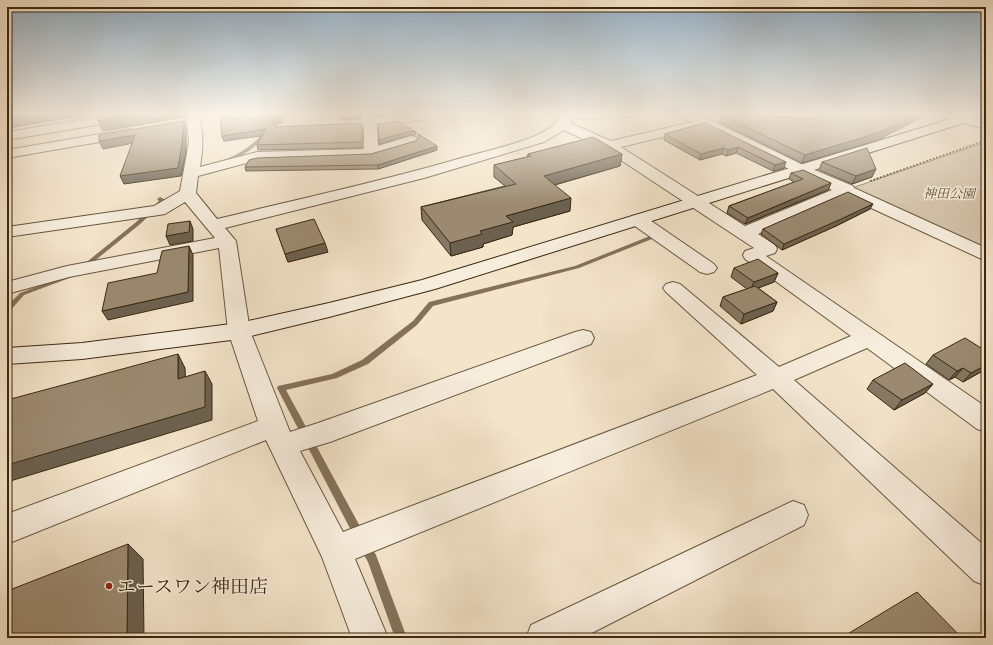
<svg xmlns="http://www.w3.org/2000/svg" width="993" height="645" viewBox="0 0 993 645" font-family="Vollkorn,'Noto Serif JP',serif">
<style>
.green{fill:#d4c4ab;stroke:#88765e}
.lines{fill:none;stroke-linecap:round;stroke-linejoin:round}
.stream{fill:#84725a;fill-rule:evenodd}
.street-casing{stroke:#69573f;stroke-width:2}
.secondary-casing{stroke:#3b2811;stroke-width:2}
.path{stroke:#3b2811;stroke-width:1.5;stroke-dasharray:2 1.5;stroke-linecap:butt}
.street{fill:#f7eddd;fill-rule:evenodd}
.secondary{fill:#f7eddd;fill-rule:evenodd}
.wall{fill:#857761;stroke:#3b2811}
.shaded-wall{fill:#6c614f;stroke:#3b2811}
.building{fill:#9b8a71;stroke:#3b2811}
.poi-dot{fill:#8f2418;stroke:#f7eddd;stroke-width:1.5}
.labels{text-anchor:middle;stroke-width:3;stroke-linejoin:round;paint-order:stroke}
.far-park-label{font-size:13px;font-style:italic;fill:#614f38;stroke:#f7eddd}
.near-poi-label{font-size:19px;fill:#3b2811;stroke:#f7eddd;text-anchor:start}
</style>
<rect width="100%" height="100%" fill="#f3e4ca"/>
<filter id="stains"><feTurbulence type="fractalNoise" baseFrequency=".005" numOctaves="4"/><feColorMatrix values="0 0 0 0 .2 0 0 0 0 .09 0 0 0 0 .02 0 0 0 .5 -.17"/></filter>
<radialGradient id="worn" r=".72"><stop offset=".6" stop-color="#630" stop-opacity="0"/><stop offset="1" stop-color="#630" stop-opacity=".3"/></radialGradient>
<!-- green -->
<path class="green" d="M766 113H839L825 121 761 117Z
M986 142V250L852 188Z"/>
<g class="lines">
<!-- stream -->
<path class="stream" d="M264 131 268 132C255 150 237 160 216 164L214 163C218 161 224 160 229 158 243 152 255 143 264 131Z
M160 197 166 200 139 225 87 267H83L82 266 83 265 135 223 159 201 157 199Z
M650 236 652 237V239L579 268 433 306 417 325 368 364 337 378 286 390 363 532 364 535 363 538 359 540 355 538 277 388 278 386 332 374 362 360 413 321 429 302 575 266Z
M70 274 72 275 73 276 72 277 24 295 9 312H7V306L20 293Z
M364 541 368 542 376 555 407 638H395L368 562 359 546 360 542Z"/>
<!-- street casing -->
<g class="street-casing">
<path id="street" d="M122 113H150L144 117 7 140V132Z
M186 113H198C204 131 203 148 200 167L257 152 364 149V127L356 128 349 124 351 121 362 119 361 113H373L375 118 427 113 429 116 423 120 377 125 378 146 411 136 416 137 418 140 416 143 371 157 258 160 198 176 196 193 217 219C295 200 374 183 451 161 478 153 508 147 535 136 546 131 555 126 561 116L559 113H636L634 116 630 117 572 119 570 123 611 141 692 122 675 116 673 113H690L711 120 805 166 853 186 854 188 986 248V261L845 196 758 234 775 245 777 249 775 253 766 256 986 407V432L977 429 867 348 794 380 986 547V586L974 581 773 389 355 559 388 638H352L322 557 266 440 7 544V514L258 421 228 331 219 248 69 277 7 294V282L67 266 215 238 185 202 165 214 159 215 7 237V227L154 206 180 191 189 142ZM704 127 832 190 745 226 621 147ZM564 130 604 149 754 248 745 251 743 255 745 259 851 336 779 367 680 284 673 282 666 284 663 288 666 292 757 375 343 532 300 451 330 442 591 344 594 338 591 332 583 330 575 332 318 423 290 432 250 331 236 241 225 228 424 178 544 142Z
M936 113C954 113 969 115 986 121V129L938 116Z
M129 129 134 130 136 133 134 136 7 158V150Z
M638 215 644 216 714 264 717 268 714 272 707 274 700 272 632 224 629 220 632 216Z
M793 501 804 505 808 515 804 525 582 638H526L531 625Z"/>
</g>
<!-- secondary casing -->
<g class="secondary-casing">
<path id="secondary" d="M970 113H986V116L435 289 329 317 239 339 82 359 7 364V348L82 343 239 323 329 303 422 280Z"/>
</g>
<!-- path -->
<path class="path" d="M870 181 984 141"/>
<!-- street -->
<use href="#street" class="street"/>
<!-- secondary -->
<use href="#secondary" class="secondary"/>
</g>
<!-- wall -->
<path class="wall" d="M240 113H278L281 117 283 122 277 124 275 126 276 127 362 129V148L258 150 257 145 262 135 224 141 222 136 241 115Z
M360 113 361 119 341 120 340 116Z
M758 114 878 140 802 163 719 122 721 115Z
M705 123 784 168 773 171 736 153 726 156 722 154 700 160 664 140 665 134Z
M378 124 416 132V135H411L379 144Z
M418 134 437 150 378 169 246 171 245 167 371 154 416 141 419 137Z
M528 154H622L620 166 555 185 570 211 513 227 512 235 483 244V247L451 256 422 220 421 207 505 186 494 177V165L527 157Z
M822 162 872 177 852 184 819 170Z
M791 173 831 183 828 190 745 224 727 213 729 206 794 182 789 179Z
M870 209 836 226 782 250 761 234 763 229Z
M276 229 328 252 288 262Z
M734 268 778 273 774 282 758 288 777 302 773 311 741 324 720 306 723 297 747 289 731 277Z
M933 355 986 369 963 382 955 377 949 380 926 364Z
M873 380 933 384 925 393 894 410 867 389Z"/>
<!-- shaded-wall -->
<path class="shaded-wall" d="M30 113H97L7 128V117Z
M101 113H114L102 115Z
M145 113H184L185 117 103 131 98 121Z
M375 113H383L384 116H376Z
M919 113H930L878 140 802 163 805 155Z
M281 117 283 122 277 124 274 127 272 122 275 118Z
M184 121 186 128V153L181 176 124 184 120 176Z
M266 129 268 135 224 141 222 136Z
M410 131 411 135 379 144V140Z
M135 135 139 142 103 149 99 141Z
M437 146V150L378 169V165Z
M738 147 736 153 726 156 728 150Z
M724 148 722 154 700 160 701 154Z
M622 154 620 166 543 188 544 176Z
M786 162 784 168 773 171 775 165Z
M876 169 872 177 852 184 856 176Z
M831 183 828 190 745 224 748 218Z
M571 198 570 211 513 227 512 235 483 244V247L451 256 450 243 480 231 506 216Z
M873 204 870 209 836 226 782 250 784 244Z
M190 221 193 229V241L170 245 166 236Z
M325 243 328 252 288 262 285 254Z
M189 246 193 255V301L108 320 102 311 188 292Z
M778 273 774 282 750 291 754 282Z
M777 302 773 311 741 324 744 314Z
M178 354 185 368 186 392 178 379Z
M986 365V369L963 382 971 373Z
M963 368 955 377 949 380 957 371Z
M205 371 212 384V420L7 482V465Z
M933 384 925 393 894 410 902 400Z
M128 544 143 559 144 638H127Z"/>
<!-- building -->
<path class="building" d="M7 113H30L7 117Z
M111 113H145L98 121 97 115Z
M241 113H278L281 117 275 118 272 122 276 127 362 123V142L257 145 266 129 222 136 220 117 242 114Z
M340 113H360V115L340 116Z
M723 113H754V114L814 120 816 116 823 113H919L881 132 805 155 721 115Z
M184 121 182 145 178 168 120 176 135 135 99 141V135Z
M398 121 416 132 410 131 379 140 378 124Z
M705 123 786 162 775 165 738 147 728 150 724 148 701 154 665 134Z
M418 134 437 146 378 165 245 167 249 160 257 158 371 154 416 141 419 137Z
M593 137 622 154 544 176 571 198 506 216 513 222 480 231 482 234 450 243 421 207 516 184 494 165 531 156 528 154Z
M867 148 876 169 856 176 822 162Z
M803 170 831 183 748 218 729 206 803 179 791 173Z
M848 192 873 204 839 220 784 244 763 229Z
M314 219 325 243 285 254 276 229Z
M190 221 189 232 166 236 168 224Z
M189 246 188 292 102 311 108 283 157 273 162 251Z
M758 259 778 273 754 282 734 268Z
M755 286 777 302 744 314 723 297Z
M965 338 986 351V365L971 373 963 368 957 371 933 355Z
M178 354V379L205 371V407L7 465V400Z
M905 363 933 384 902 400 873 380Z
M128 544 127 638H7V591Z
M917 592 962 638H841Z"/>
<!-- sky -->
<linearGradient id="sky" x2="0" y2="1"><stop stop-color="#93aec3"/><stop offset="0.56" stop-color="#faf3e7"/><stop offset="1" stop-color="#faf3e7" stop-opacity="0"/></linearGradient>
<rect width="993" height="203" fill="url(#sky)"/>
<!-- markers -->
<circle class="poi-dot" cx="109" cy="586" r="4"/>
<g class="labels">
<!-- far-park labels -->
<g class="far-park-label">
<text x="949" y="198">神田公園</text>
</g>
<!-- near-poi labels -->
<g class="near-poi-label">
<text x="117" y="593">エースワン神田店</text>
</g>
</g>
<!-- margin -->
<rect width="993" height="645" fill="none" stroke="#f3e4ca" stroke-width="24"/>
<rect x="8" y="8" width="977" height="629" fill="none" stroke="#3b2811" stroke-width="2"/>
<rect x="12" y="12" width="969" height="621" fill="none" stroke="#3b2811"/>
<rect width="100%" height="100%" filter="url(#stains)"/>
<rect width="100%" height="100%" fill="url(#worn)"/>
</svg>
